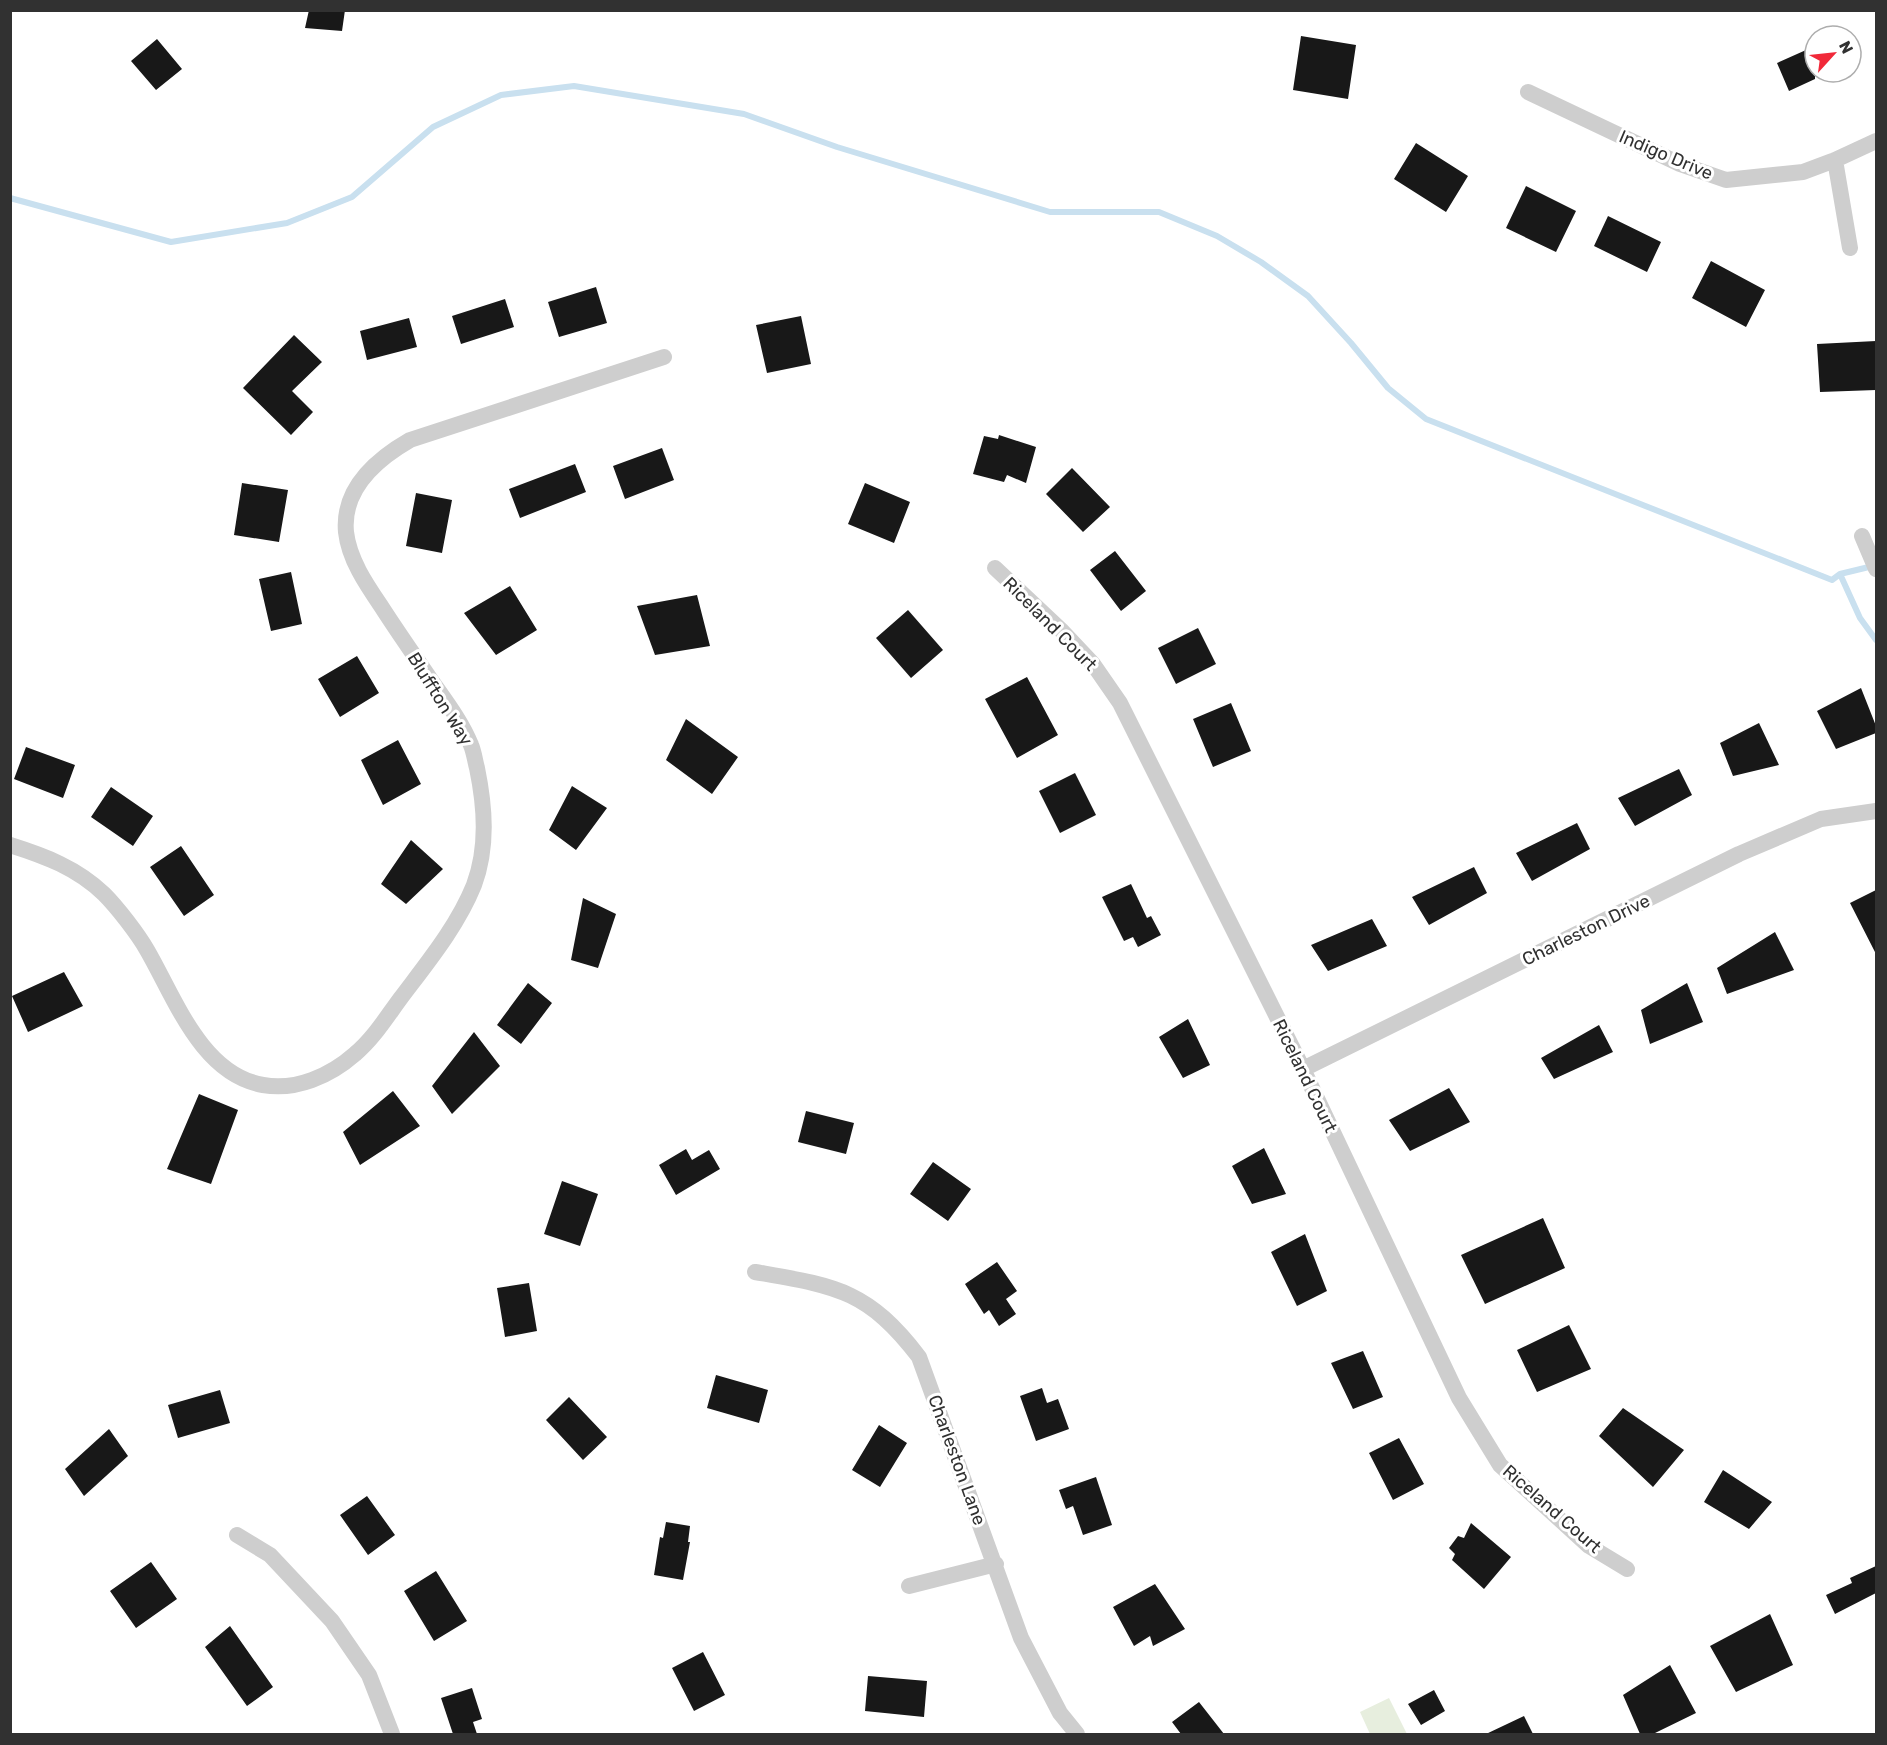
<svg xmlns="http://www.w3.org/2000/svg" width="1887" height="1745" viewBox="0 0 1887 1745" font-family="Rubik,sans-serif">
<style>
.green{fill:#e7eede}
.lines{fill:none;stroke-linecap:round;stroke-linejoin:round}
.stream{stroke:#c9e0ef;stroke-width:6}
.building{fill:#181818}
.minor{stroke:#cecece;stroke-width:16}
.labels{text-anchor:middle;stroke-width:6;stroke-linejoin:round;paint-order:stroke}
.street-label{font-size:18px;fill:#313131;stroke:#fff}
</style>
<rect width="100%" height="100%" fill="#fff"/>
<!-- green -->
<path class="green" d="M1389 1698 1407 1734H1370L1360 1712Z"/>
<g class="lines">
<!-- stream -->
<path class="stream" d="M10 198 171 242 287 223 352 197 433 127 501 95 574 86 744 114 837 147 1050 212H1159L1217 236 1261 262 1308 296 1351 343 1388 388 1426 419 1832 580 1840 574 1873 566
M1840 574 1860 618 1876 640"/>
</g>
<!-- building -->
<path class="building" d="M309 10H345L342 31 305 28Z
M1301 36 1356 45 1348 99 1293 90Z
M157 39 182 69 156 90 131 61Z
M1815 46V79L1789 91 1777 63Z
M1416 143 1468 176 1446 212 1394 179Z
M1526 186 1576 211 1556 252 1506 228Z
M1608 216 1661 242 1647 272 1594 246Z
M1711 261 1765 290 1746 327 1692 298Z
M596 287 607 323 559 337 548 302Z
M505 299 514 327 461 344 452 316Z
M801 316 811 364 767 373 756 325Z
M409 318 417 347 367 360 360 331Z
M294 335 322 362 292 391 313 412 291 435 243 388Z
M1876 341V390L1820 392 1817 344Z
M999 435 1036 447 1026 483 1007 475 1004 482 973 474 984 436 998 439Z
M662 448 674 480 625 499 613 466Z
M575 464 586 492 520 518 509 489Z
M1072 468 1110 507 1083 532 1046 494Z
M242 483 288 490 279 542 234 535Z
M865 483 910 502 894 543 848 524Z
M416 493 452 500 442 553 406 546Z
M1115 551 1146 591 1121 611 1090 570Z
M291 572 302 624 271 631 259 579Z
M510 586 537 630 496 655 464 613Z
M697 595 710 646 655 655 637 606Z
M908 610 943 650 911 678 876 638Z
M1198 628 1216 664 1176 684 1158 648Z
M357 656 379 693 340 717 318 679Z
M1027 677 1058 735 1017 758 985 699Z
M1861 688 1876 726V733L1836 749 1817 711Z
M1231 703 1251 751 1213 767 1193 719Z
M686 719 738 757 712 794 666 760Z
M1759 723 1779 765 1733 776 1720 743Z
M398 740 421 784 383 805 361 760Z
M26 747 75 765 63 798 14 779Z
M1679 769 1692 795 1635 826 1618 798Z
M1075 773 1096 815 1060 833 1039 791Z
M572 786 607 808 576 850 549 830Z
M111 787 153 816 133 846 91 817Z
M1577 823 1590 849 1532 881 1516 853Z
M411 840 443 869 406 904 381 884Z
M181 846 214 895 184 916 150 867Z
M1474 867 1487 893 1429 925 1412 897Z
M1131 884 1147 918 1151 916 1161 935 1138 947 1133 937 1124 941 1102 897Z
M1876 890V954L1850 903Z
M583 898 616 914 598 968 571 960Z
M1372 919 1387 946 1328 971 1311 945Z
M1775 932 1794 970 1727 994 1717 968Z
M64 972 83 1006 28 1032 12 996Z
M528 983 552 1003 521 1044 497 1025Z
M1687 983 1703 1022 1650 1044 1641 1010Z
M1188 1019 1210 1065 1183 1078 1159 1037Z
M1599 1025 1613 1052 1554 1079 1541 1058Z
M474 1032 500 1066 452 1114 432 1086Z
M1449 1088 1470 1122 1410 1151 1389 1120Z
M393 1091 420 1126 360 1165 343 1132Z
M199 1094 238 1110 211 1184 167 1169Z
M806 1111 854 1123 846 1154 798 1142Z
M1264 1148 1286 1194 1252 1204 1232 1166Z
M686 1149 692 1160 709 1150 720 1169 676 1195 659 1165Z
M933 1162 971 1189 948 1221 910 1194Z
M562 1181 598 1194 580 1246 544 1234Z
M1543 1218 1565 1268 1485 1304 1461 1255Z
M1305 1234 1327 1291 1297 1306 1271 1252Z
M997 1262 1017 1291 1006 1299 1016 1314 999 1326 989 1310 984 1314 965 1284Z
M529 1283 537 1331 505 1337 497 1288Z
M1569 1325 1591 1369 1537 1392 1517 1350Z
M1363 1351 1383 1397 1353 1409 1331 1363Z
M716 1375 768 1390 759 1423 707 1408Z
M1042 1388 1047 1403 1058 1399 1069 1429 1036 1441 1020 1396Z
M220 1390 230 1423 178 1438 168 1405Z
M569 1397 607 1437 583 1460 546 1420Z
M1623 1408 1684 1450 1653 1487 1599 1436Z
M879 1425 907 1443 880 1487 852 1470Z
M109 1429 128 1456 84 1496 65 1469Z
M1399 1438 1424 1484 1393 1500 1369 1453Z
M1723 1470 1772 1502 1749 1529 1704 1502Z
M1096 1477 1112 1525 1083 1535 1073 1506 1066 1509 1059 1490Z
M367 1496 395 1535 368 1555 340 1515Z
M666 1522 690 1526 688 1542H690L683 1580 654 1575 660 1537 663 1538Z
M1471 1523 1511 1557 1484 1589 1452 1560 1455 1554 1449 1548 1458 1536 1464 1538Z
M151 1562 177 1599 136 1628 110 1591Z
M1876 1566V1593L1835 1614 1826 1595 1852 1583 1850 1578Z
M436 1571 467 1621 434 1641 404 1591Z
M1155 1584 1185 1629 1153 1646 1150 1636 1134 1646 1113 1607Z
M1770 1614 1793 1665 1736 1692 1710 1646Z
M230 1626 273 1687 247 1706 205 1647Z
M703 1652 725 1695 694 1711 672 1668Z
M1670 1665 1696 1713 1653 1734H1640L1623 1695Z
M868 1676 927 1681 924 1717 865 1711Z
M472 1688 482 1719 473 1722 477 1734H453L441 1698Z
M1434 1690 1445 1711 1421 1725 1408 1704Z
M1199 1702 1224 1734H1181L1172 1722Z
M1524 1716 1533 1734H1486Z"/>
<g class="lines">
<!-- minor -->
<path class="minor" d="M1528 92 1680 164 1726 180 1803 172 1835 160 1876 141
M1835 160 1850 248
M1862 536 1876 569
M995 568 1061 630 1093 664 1120 703 1303 1069 1459 1398 1500 1465 1589 1546 1627 1569
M10 845C45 856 77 868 104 894 117 907 138 934 147 950 175 998 201 1074 263 1085 296 1091 330 1076 355 1054 373 1039 386 1018 400 999 427 963 457 927 474 885 488 847 485 807 477 768 475 761 474 752 471 745 462 722 445 700 431 680 414 655 397 631 381 606 366 584 349 559 346 532 342 489 377 459 410 440L664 357
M1303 1069 1739 854 1821 819 1876 811
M755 1272C835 1286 867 1289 919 1357L1021 1638 1060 1713 1077 1734
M237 1535 270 1555 332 1621 369 1675 392 1734
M909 1586 996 1564"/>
</g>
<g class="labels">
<!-- street labels -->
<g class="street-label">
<text transform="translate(1666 155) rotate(23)" y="6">Indigo Drive</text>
<text transform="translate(1050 624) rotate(45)" y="6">Riceland Court</text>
<text transform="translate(440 699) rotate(58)" y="6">Bluffton Way</text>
<text transform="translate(1586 930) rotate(-26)" y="6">Charleston Drive</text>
<text transform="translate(1305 1076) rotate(64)" y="6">Riceland Court</text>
<text transform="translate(957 1460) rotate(70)" y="6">Charleston Lane</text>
<text transform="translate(1552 1509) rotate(41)" y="6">Riceland Court</text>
</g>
</g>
<!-- border -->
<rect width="1887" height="1745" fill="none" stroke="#313131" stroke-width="24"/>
<!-- north arrow -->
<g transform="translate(1833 54) rotate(63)"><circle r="28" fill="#ffffff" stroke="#adadad" stroke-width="1.5"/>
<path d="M0-4.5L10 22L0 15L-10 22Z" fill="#f12939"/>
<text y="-9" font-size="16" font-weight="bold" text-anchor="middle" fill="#313131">N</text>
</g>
</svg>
